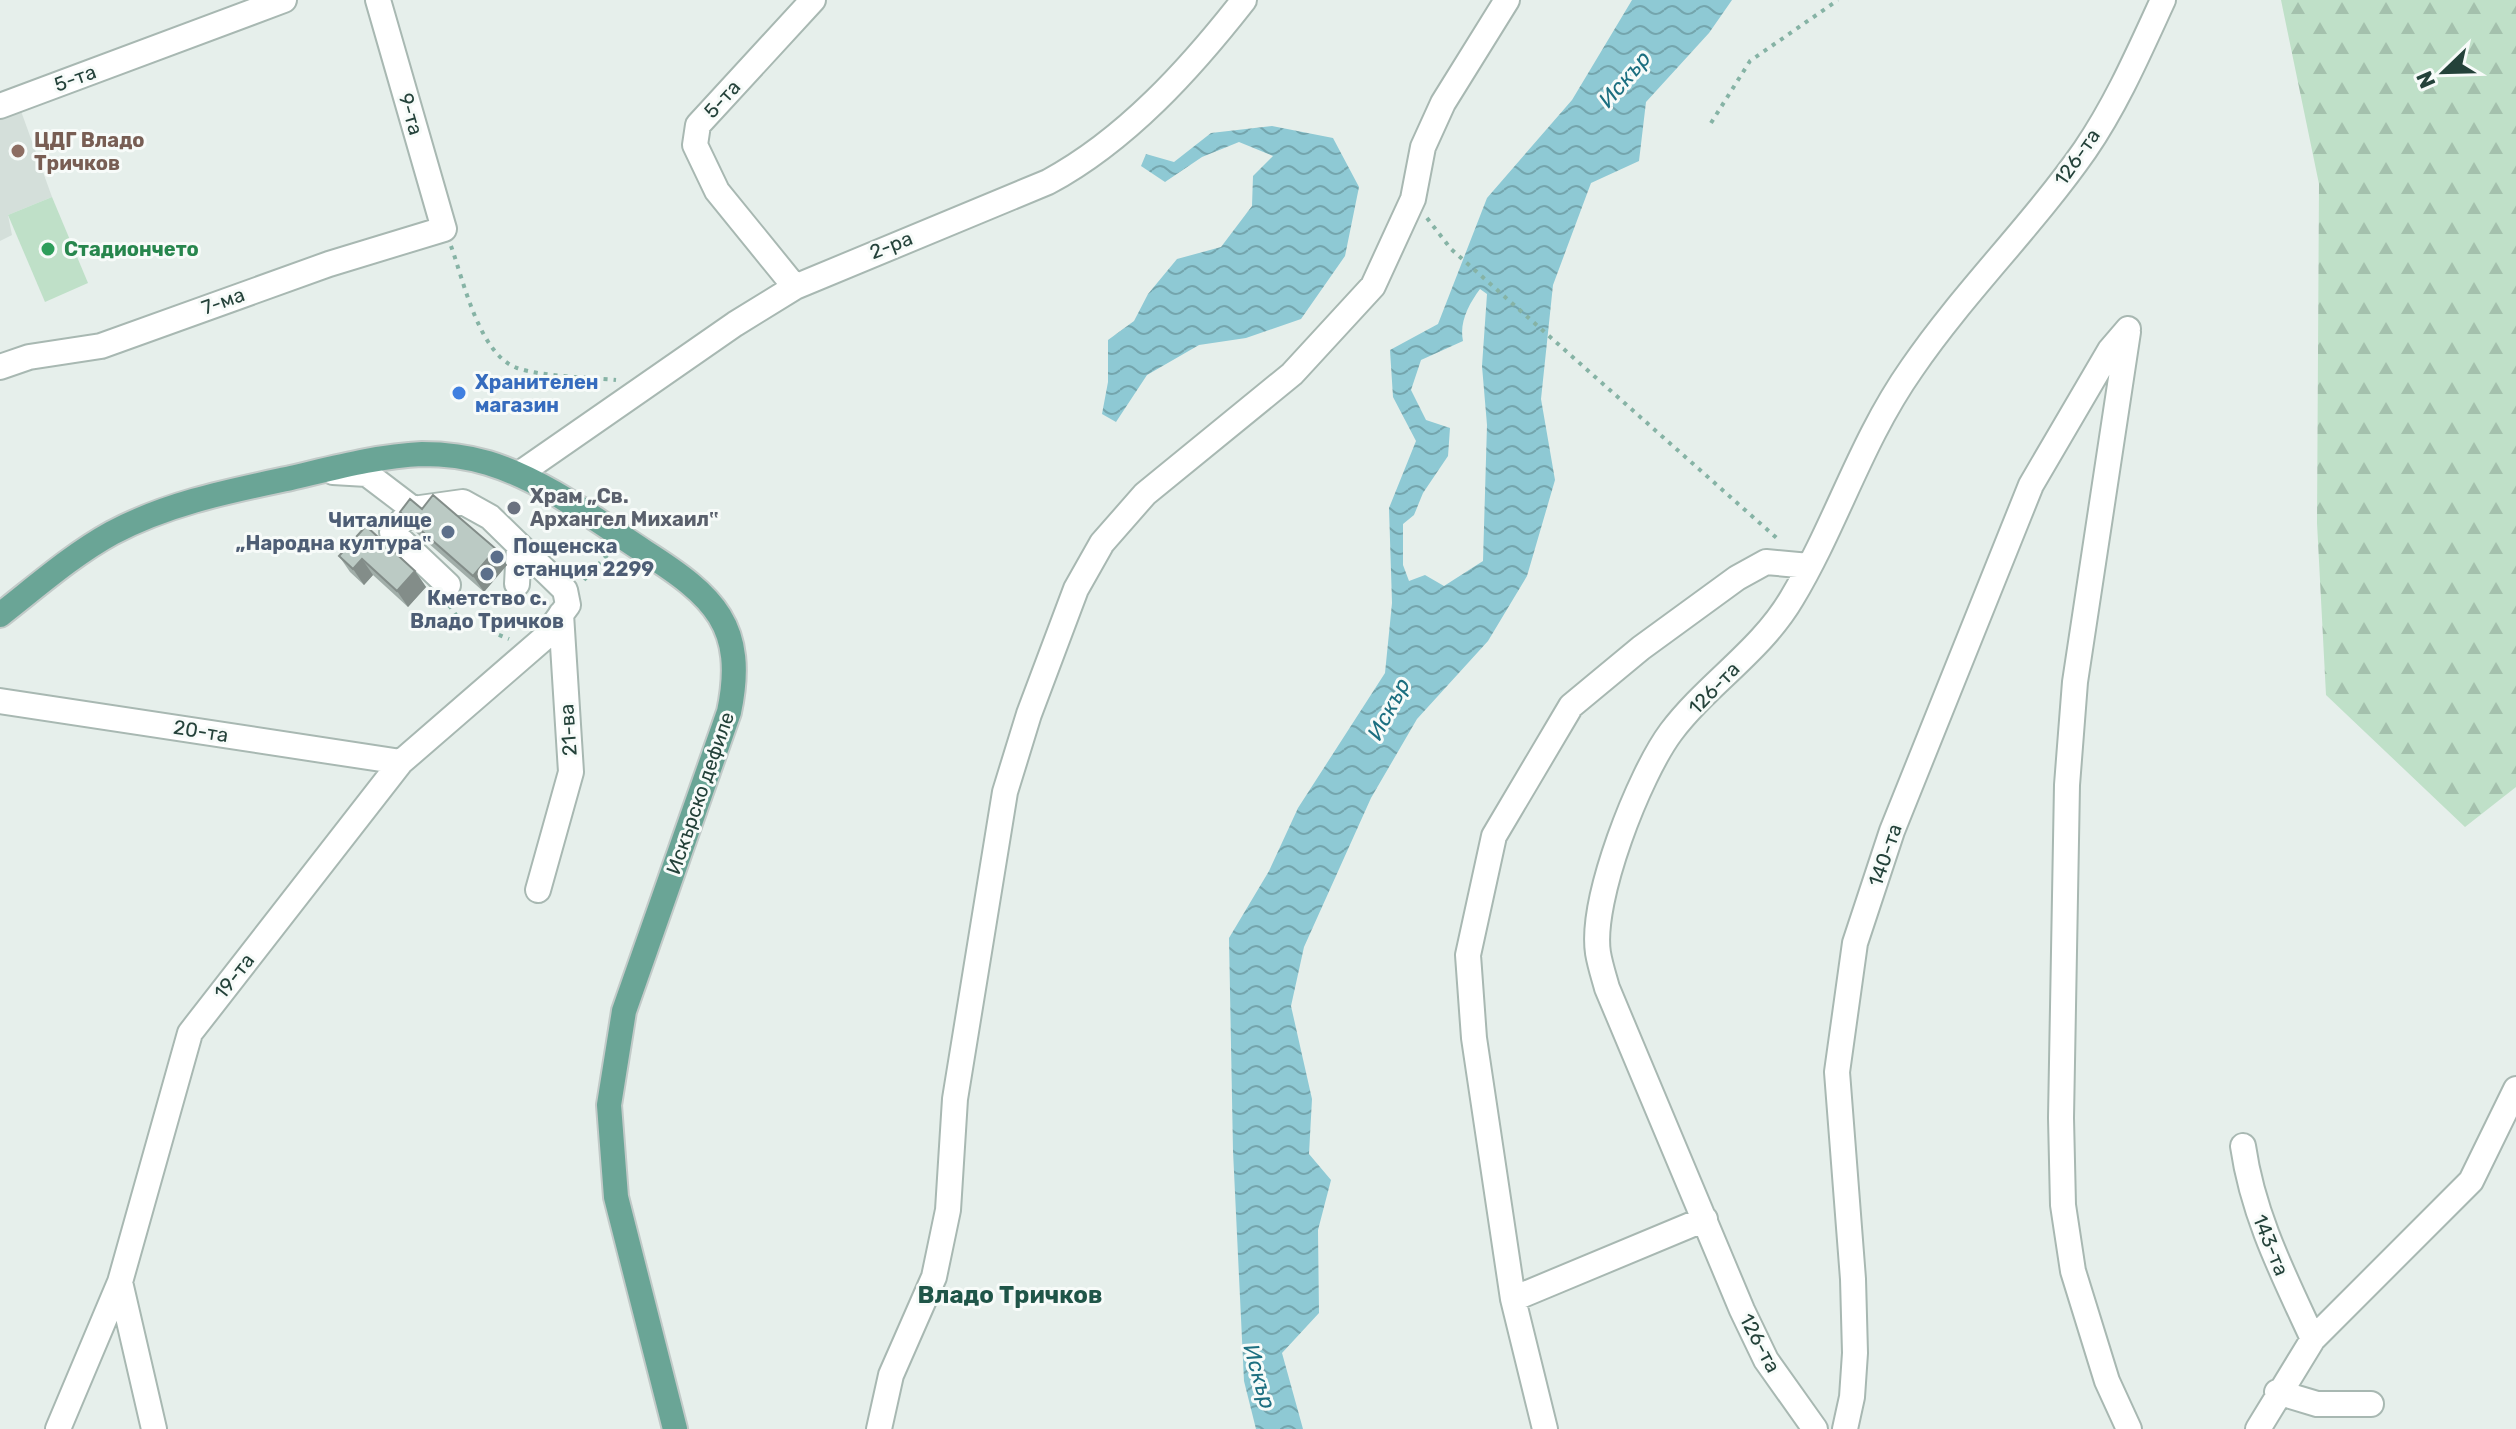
<svg xmlns="http://www.w3.org/2000/svg" width="2516" height="1429" viewBox="0 0 2516 1429" font-family="Rubik,sans-serif">
<style>
.built{fill:#d4dfda}
.forest{fill:url(#forest-firs)}
.garden{fill:#bfe0c8}
.water{fill:url(#water-waves);fill-rule:evenodd}
.lines{fill:none;stroke-linecap:round;stroke-linejoin:round}
.minor-casing{stroke:#a8b8b2;stroke-width:28}
.major-casing{stroke:#c2cac8;stroke-width:28}
.path{stroke:#86b3a5;stroke-width:4;stroke-dasharray:4 6;stroke-linecap:butt}
.minor{stroke:#fff;stroke-width:24}
.major{stroke:#6aa596;stroke-width:24}
.wall{fill:#a1aea9}
.shaded-wall{fill:#838d89}
.building{fill:#bbcac4;stroke:#838d89;stroke-width:2}
.education-dot{fill:#8d6e63;stroke:#f7fbf9;stroke-width:3}
.leisure-dot{fill:#2e9e5b;stroke:#f7fbf9;stroke-width:3}
.shop-dot{fill:#3f7fe0;stroke:#f7fbf9;stroke-width:3}
.worship-dot{fill:#6b7280;stroke:#f7fbf9;stroke-width:3}
.service-dot{fill:#5c6f8a;stroke:#f7fbf9;stroke-width:3}
.labels{text-anchor:middle;stroke-width:6;stroke-linejoin:round;paint-order:stroke}
.street-label{font-size:20px;fill:#24423a;stroke:#f7fbf9}
.education-label{font-size:20px;font-weight:bold;fill:#785e54;stroke:#f7fbf9;text-anchor:start}
.leisure-label{font-size:20px;font-weight:bold;fill:#27864d;stroke:#f7fbf9;text-anchor:start}
.shop-label{font-size:20px;font-weight:bold;fill:#366cbe;stroke:#f7fbf9;text-anchor:start}
.worship-label{font-size:20px;font-weight:bold;fill:#5b616d;stroke:#f7fbf9;text-anchor:start}
.service-label{font-size:20px;font-weight:bold;fill:#4e5e75;stroke:#f7fbf9;text-anchor:end}
.water-label{font-size:22px;font-style:italic;fill:#1c6f80;stroke:#f7fbf9}
.quarter-label{font-size:24px;font-weight:bold;fill:#1f5548;stroke:#f7fbf9}
</style>
<defs>
<pattern id="forest-firs" width="22" height="20" patternUnits="userSpaceOnUse" patternTransform="scale(2)"><rect width="22" height="20" fill="#bfe0c8"/><path d="M5 1l3.5 6h-7zM16 11l3.5 6h-7z" fill="#a4c1ad"/></pattern>
<pattern id="water-waves" width="16" height="10" patternUnits="userSpaceOnUse" patternTransform="scale(2)"><rect width="16" height="10" fill="#8ec9d4"/><path d="M0 5q4-4 8 0t8 0" fill="none" stroke="#74a5ad"/></pattern>
</defs>
<rect width="100%" height="100%" fill="#e6efeb"/>
<!-- built -->
<path class="built" d="M17 100 52 197 8 215 12 235 0 241V106Z"/>
<!-- forest -->
<path class="forest" d="M2281 0H2516V787L2465 827 2326 695 2317 523 2319 184Z"/>
<!-- garden -->
<path class="garden" d="M52 197 88 283 45 302 8 215Z"/>
<!-- water -->
<path class="water" d="M1632 0H1732L1709 33 1646 102 1639 161 1591 183 1553 285 1541 399 1555 480 1527 576 1488 641 1417 719 1371 798 1304 947 1291 1006 1312 1099 1309 1154 1331 1180 1318 1230 1319 1313 1282 1353 1303 1429H1256L1244 1381 1233 1151 1229 938 1269 871 1298 808 1385 673 1392 603 1389 508 1416 441 1393 397 1390 350 1438 324 1487 198 1572 100ZM1480 289 1487 294 1482 366 1487 425 1483 561 1444 586 1425 575 1409 581 1403 565V524L1414 515 1423 493 1448 456 1450 428 1426 420 1411 390 1421 360 1463 341C1459 322 1469 304 1480 289Z
M1272 126 1333 138 1359 187 1345 256 1301 319 1246 338 1199 345 1147 375 1116 422 1102 414 1108 382V340L1134 321 1148 294 1177 259 1221 247 1252 206 1253 176 1273 156 1239 142 1202 157 1165 182 1141 166 1146 154 1174 162 1211 133Z"/>
<g class="lines">
<!-- minor casing -->
<g class="minor-casing">
<path id="minor" d="M0 106 284 0
M795 287 717 191 695 145 698 125 813 0
M2128 332 2075 682 2067 785 2061 1118 2063 1205 2073 1271 2107 1381 2129 1429
M0 367 29 357 101 346 329 264 444 229 378 0
M519 474 735 324 795 287 1048 182C1126 140 1190 69 1244 0
M413 509 392 532 448 585
M517 584 519 546
M0 701 401 762
M538 890 571 772 561 614
M2243 1146C2253 1216 2284 1276 2313 1339
M120 1282 154 1429
M1513 1299 1705 1219
M2277 1392 2317 1404H2371
M58 1429 120 1282 190 1033 401 762 543 639 568 605 565 590 490 517 463 502 413 509 367 474 333 472
M879 1429 891 1375 934 1277 948 1210 955 1099 1005 792 1029 714 1076 589 1102 543 1145 494 1292 374 1373 286 1413 199 1423 147 1443 103 1507 0
M1545 1429 1513 1299 1474 1038 1468 955 1494 836 1571 706 1641 648 1737 578 1766 562 1809 566
M1815 1429 1766 1360 1742 1310 1607 988C1604 977 1600 965 1598 953 1590 900 1639 775 1671 732 1707 684 1761 651 1792 598 1837 523 1860 442 1912 368 1964 292 2032 226 2085 150 2117 103 2139 52 2163 0
M1845 1429 1852 1397 1855 1353 1853 1279 1837 1072 1855 943 1892 831 2031 485 2110 350 2128 329
M2258 1429 2313 1339 2471 1181 2516 1089"/>
</g>
<!-- major casing -->
<g class="major-casing">
<path id="major" d="M0 615C36 587 72 555 112 533 168 503 230 491 291 478 334 468 378 456 422 454 443 454 468 457 488 463 544 480 596 520 645 552 714 596 747 626 729 712L624 1011 609 1105 616 1197 675 1429"/>
</g>
<!-- path -->
<path class="path" d="M1711 123 1750 61 1838 0
M1427 218 1451 249 1780 541
M451 246C464 282 479 354 517 368 544 377 587 377 616 380
M584 580 610 552
M449 605 458 618 509 639"/>
<!-- minor -->
<use href="#minor" class="minor"/>
<!-- major -->
<use href="#major" class="major"/>
</g>
<!-- wall -->
<path class="wall" d="M400 512 496 549 507 565 484 592 411 528Z
M339 556 415 571 426 587 408 607 373 575 364 585 350 572Z"/>
<!-- shaded-wall -->
<path class="shaded-wall" d="M496 549 507 565 484 592 473 576Z
M362 559 373 575 364 585 353 569Z
M415 571 426 587 408 607 397 591Z"/>
<!-- building -->
<path class="building" d="M433 495 496 549 473 576 400 512 410 499 422 509Z
M366 526 415 571 397 591 362 559 353 569 339 556Z"/>
<!-- markers -->
<circle class="education-dot" cx="18" cy="151" r="8"/>
<circle class="leisure-dot" cx="48" cy="249" r="8"/>
<circle class="shop-dot" cx="459" cy="393" r="8"/>
<circle class="worship-dot" cx="514" cy="508" r="8"/>
<g class="service-dot">
<circle cx="448" cy="532" r="8"/>
<circle cx="497" cy="557" r="8"/>
<circle cx="487" cy="574" r="8"/>
</g>
<g class="labels">
<!-- street labels -->
<g class="street-label">
<text transform="translate(75 78) rotate(-20)" y="7">5-та</text>
<text transform="translate(722 99) rotate(-48)" y="7">5-та</text>
<text transform="translate(411 114) rotate(74)" y="7">9-та</text>
<text transform="translate(2077 157) rotate(-55)" y="7">126-та</text>
<text transform="translate(891 245) rotate(-21)" y="7">2-ра</text>
<text transform="translate(223 301) rotate(-20)" y="7">7-ма</text>
<text transform="translate(1714 688) rotate(-46)" y="7">126-та</text>
<text transform="translate(568 730) rotate(-94)" y="7">21-ва</text>
<text transform="translate(201 731) rotate(9)" y="7">20-та</text>
<text transform="translate(700 793) rotate(-71)" y="7">Искърско дефиле</text>
<text transform="translate(1885 855) rotate(-71)" y="7">140-та</text>
<text transform="translate(234 976) rotate(-52)" y="7">19-та</text>
<text transform="translate(2271 1245) rotate(68)" y="7">143-та</text>
<text transform="translate(1760 1343) rotate(62)" y="7">126-та</text>
</g>
<!-- education labels -->
<g class="education-label">
<text x="34" y="147">ЦДГ Владо<tspan x="34" dy="23">Тричков</tspan></text>
</g>
<!-- leisure labels -->
<g class="leisure-label">
<text x="64" y="256">Стадиончето</text>
</g>
<!-- shop labels -->
<g class="shop-label">
<text x="475" y="389">Хранителен<tspan x="475" dy="23">магазин</tspan></text>
</g>
<!-- worship labels -->
<g class="worship-label">
<text x="530" y="503">Храм „Св.<tspan x="530" dy="23">Архангел Михаил‟</tspan></text>
</g>
<!-- service labels -->
<g class="service-label">
<text x="432" y="527">Читалище<tspan x="432" dy="23">„Народна култура‟</tspan></text>
<text x="513" y="553" text-anchor="start">Пощенска<tspan x="513" dy="23">станция 2299</tspan></text>
<text x="487" y="605" text-anchor="middle">Кметство с.<tspan x="487" dy="23">Владо Тричков</tspan></text>
</g>
<!-- water labels -->
<g class="water-label">
<text transform="translate(1624 79) rotate(-49)" y="8">Искър</text>
<text transform="translate(1388 709) rotate(-62)" y="8">Искър</text>
<text transform="translate(1260 1376) rotate(74)" y="8">Искър</text>
</g>
<!-- quarter labels -->
<g class="quarter-label">
<text x="1010" y="1303">Владо Тричков</text>
</g>
</g>
<!-- north arrow -->
<g transform="translate(2444 72) rotate(247)" stroke="#f7fbf9" stroke-width="6" paint-order="stroke">
<path d="M0-6L14 30L0 20L-14 30Z" fill="#24423a"/>
<text y="-12" font-size="22" font-weight="bold" text-anchor="middle" fill="#24423a">N</text>
</g>
</svg>
